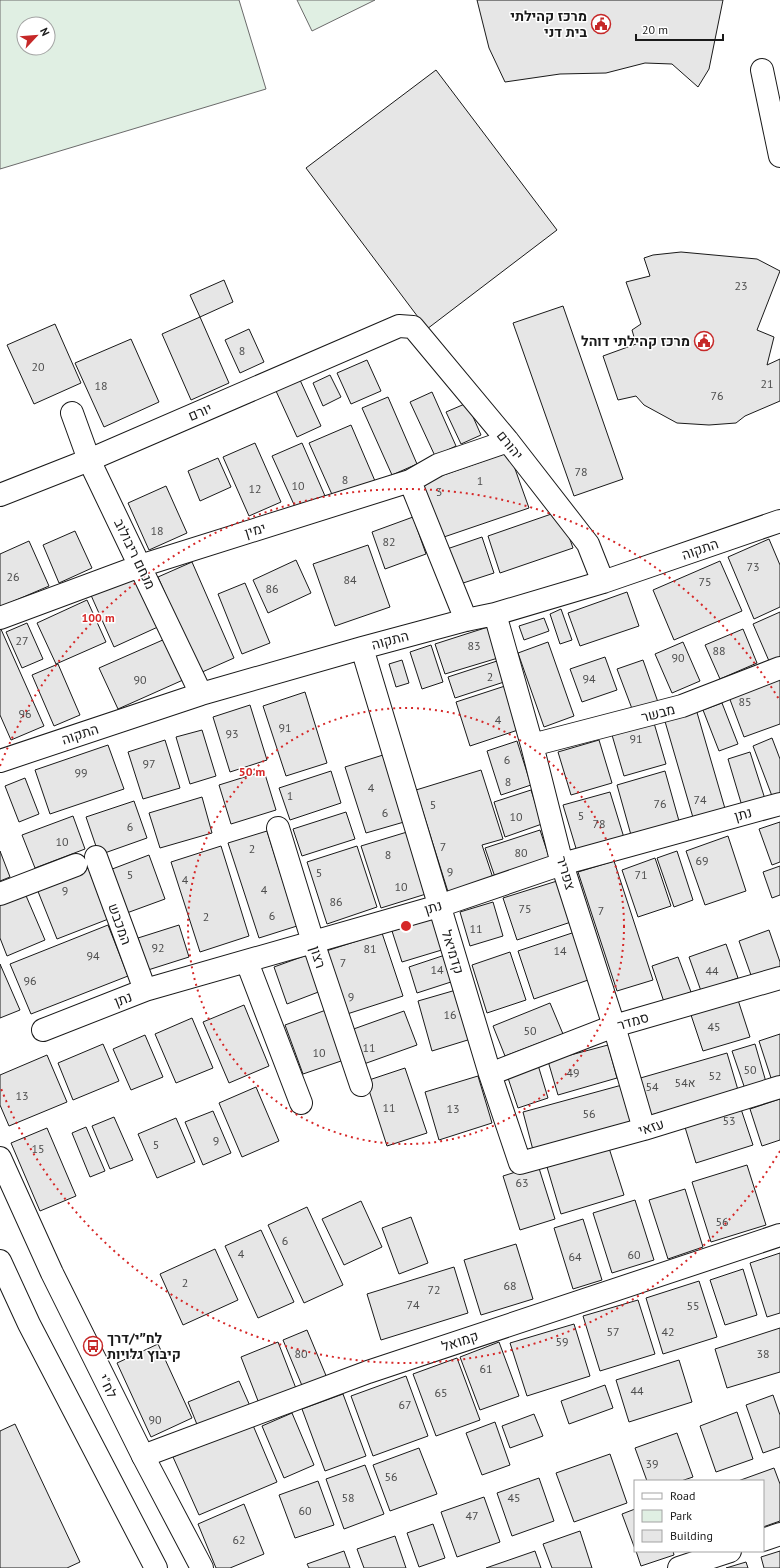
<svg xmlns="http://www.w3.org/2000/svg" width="780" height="1568" viewBox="0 0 780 1568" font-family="'PT Sans',Heebo,sans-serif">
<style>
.green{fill:#e0efe3;stroke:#6a6a6a;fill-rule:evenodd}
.building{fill:#e6e6e6;stroke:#1a1a1a}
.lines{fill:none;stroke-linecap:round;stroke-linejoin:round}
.minor-casing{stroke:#1a1a1a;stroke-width:24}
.primary-casing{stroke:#1a1a1a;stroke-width:24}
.minor{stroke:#fff;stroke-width:22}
.primary{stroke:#fff;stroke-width:22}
.ring{fill:none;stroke:#d62828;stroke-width:2;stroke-dasharray:2 4}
.labels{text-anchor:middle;stroke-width:3;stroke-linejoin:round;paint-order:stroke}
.number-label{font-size:12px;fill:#4d4d4d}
.poi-label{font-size:14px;font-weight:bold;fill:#1a1a1a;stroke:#fff;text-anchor:end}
.street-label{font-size:14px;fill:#1a1a1a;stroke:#fff}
.centre{fill:#d62828;stroke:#fff;stroke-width:2}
.ring-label{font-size:12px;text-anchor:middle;font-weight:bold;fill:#d62828;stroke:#fff;stroke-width:3;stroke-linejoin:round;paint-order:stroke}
</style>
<rect width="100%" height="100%" fill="#fff"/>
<!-- green -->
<path class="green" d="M0 0H239L266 89 0 169ZM24 24H48V48H24Z
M297 0H375L312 31Z"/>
<!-- building -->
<path class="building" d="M477 0H723L709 69 698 87 672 64 645 63 606 73 560 74 505 82 489 48Z
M436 70 557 230 427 329 306 168Z
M681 252 757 259 780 271 757 330 774 337 767 365 780 359V401L745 416 736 423 709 425 677 423 644 405 636 396 618 400 603 356 636 344 632 330 641 324 626 282 650 276 644 258 653 255Z
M224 280 233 302 200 317 190 295Z
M563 306 623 479 574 496 513 323Z
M200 317 229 383 191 400 162 334Z
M55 324 81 383 34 404 7 345Z
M249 329 264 362 240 373 225 340Z
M131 339 159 402 104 427 75 363Z
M367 360 381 391 351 404 337 373Z
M330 375 341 397 323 406 313 383Z
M300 380 321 426 297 437 276 391Z
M432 392 456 446 435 456 410 402Z
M388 397 417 464 392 475 362 408Z
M467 403 481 435 461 444 446 412Z
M351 425 375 481 334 499 309 443Z
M255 443 281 502 249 516 223 457Z
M302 443 325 496 296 509 272 456Z
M509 452 529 508 441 538 421 483Z
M218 458 231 487 200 501 188 471Z
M166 486 187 533 149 550 128 503Z
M560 511 573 548 500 573 488 536Z
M413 517 426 554 385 569 372 532Z
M75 531 92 568 59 583 43 545Z
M482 537 494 573 457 585 444 550Z
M769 539 780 565V607L754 619 728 557Z
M29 541 49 586 0 607V554Z
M368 545 390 607 335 626 313 564Z
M296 560 311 593 268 613 253 580Z
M720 561 742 611 674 640 653 590Z
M192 562 234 658 200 673 158 577Z
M136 573 160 626 114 647 90 593Z
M245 583 270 643 242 654 218 594Z
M627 592 639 626 580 646 568 613Z
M87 600 106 642 56 664 37 623Z
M561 609 572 640 560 644 550 614Z
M780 612V657L769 661 753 624Z
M544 618 549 631 524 640 519 626Z
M27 623 43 659 22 668 6 632Z
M0 627 44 726 11 740 0 715Z
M488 627 498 658 445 674 435 644Z
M743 629 757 663 720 679 705 645Z
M165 639 183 680 118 709 99 668Z
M548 642 574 716 544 727 518 653Z
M683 642 700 681 672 693 655 654Z
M431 645 443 682 422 689 410 652Z
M605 657 617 690 582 702 570 669Z
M402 660 409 683 396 687 389 664Z
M643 660 659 705 634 714 617 669Z
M497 661 504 682 455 698 448 677Z
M58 664 80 715 54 726 32 675Z
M780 678V724L744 737 729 697Z
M505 686 518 730 470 746 456 702Z
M305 692 327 763 286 776 263 706Z
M722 703 738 744 719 751 703 710Z
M250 705 267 760 230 772 213 717Z
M696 709 726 812 694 821 664 718Z
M654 723 666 764 624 776 612 735Z
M202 730 216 776 190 784 176 737Z
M772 738 780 759V794L772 796 753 746Z
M165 740 180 788 143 799 128 752Z
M599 740 612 783 571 795 558 752Z
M517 741 531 785 501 795 487 751Z
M108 745 124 789 50 814 35 770Z
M750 752 765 799 742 806 728 759Z
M383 755 404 822 366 833 345 767Z
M481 770 503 839 482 845 494 881 449 895 416 790Z
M264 771 276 810 231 824 219 785Z
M331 771 341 803 290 820 279 788Z
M665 771 679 821 631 835 617 785Z
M25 778 39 814 19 822 5 786Z
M531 790 542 824 505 837 494 802Z
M610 792 625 841 578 855 563 805Z
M202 797 212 833 160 848 149 813Z
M134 801 147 838 99 855 86 817Z
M346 812 355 839 302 856 293 829Z
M73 816 85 849 35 868 22 835Z
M780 822V862L772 865 759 829Z
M540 830 550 860 495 877 485 848Z
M267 831 297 926 259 938 228 843Z
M407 832 426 894 381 908 361 846Z
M728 836 746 891 705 905 686 851Z
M221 846 249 936 200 952 171 862Z
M357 846 377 907 327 924 307 862Z
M0 851 10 877 0 881Z
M677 851 693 900 674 907 657 858Z
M149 855 165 899 124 914 107 871Z
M655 858 671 906 638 917 622 870Z
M614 861 653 980 617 991 578 872Z
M780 866V895L772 898 763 872Z
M91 867 111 918 57 939 37 889Z
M557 881 571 922 517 940 503 898Z
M24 891 45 940 7 956 0 938V902Z
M493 902 503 936 470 946 460 912Z
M435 918 445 949 402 962 392 931Z
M108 925 128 976 31 1014 10 964Z
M179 925 189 957 148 970 138 938Z
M769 930 780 962V968L752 978 739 941Z
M575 932 591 979 534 999 518 951Z
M382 933 403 996 344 1015 323 952Z
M726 944 738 978 701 991 689 957Z
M510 952 526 1000 487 1013 472 965Z
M307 955 321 991 287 1004 274 967Z
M445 955 454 981 417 993 409 967Z
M678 957 691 992 664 1002 652 966Z
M0 964 20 1010 0 1018Z
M456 990 471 1039 432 1051 418 1001Z
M738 1000 750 1037 703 1051 691 1015Z
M550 1003 563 1034 505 1056 493 1026Z
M244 1005 269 1066 229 1083 203 1022Z
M326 1010 344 1060 303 1074 285 1025Z
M404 1011 417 1045 361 1065 348 1031Z
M192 1018 213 1068 176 1083 155 1034Z
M780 1034V1079L772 1081 759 1041Z
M145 1035 163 1077 131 1090 113 1049Z
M103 1044 119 1081 73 1100 58 1063Z
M755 1044 766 1082 745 1089 732 1051Z
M608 1045 617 1078 558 1095 548 1061Z
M727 1053 738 1090 648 1116 637 1079Z
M47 1055 67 1102 9 1126 0 1105V1075Z
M538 1065 548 1098 518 1108 507 1075Z
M405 1068 427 1133 387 1146 366 1081Z
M478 1076 492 1123 439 1140 425 1092Z
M622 1085 633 1124 533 1150 523 1112Z
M256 1087 279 1141 242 1157 219 1103Z
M780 1099V1140L762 1146 750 1109Z
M740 1106 753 1145 696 1163 684 1124Z
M213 1111 231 1153 203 1165 185 1122Z
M114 1117 133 1160 110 1169 92 1126Z
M176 1118 195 1162 157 1178 138 1134Z
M86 1127 105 1171 90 1177 72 1133Z
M47 1128 76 1196 40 1211 11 1143Z
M609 1148 624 1195 561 1214 547 1167Z
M538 1165 555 1219 520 1230 503 1176Z
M747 1165 766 1225 711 1242 692 1182Z
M685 1189 703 1247 668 1259 649 1200Z
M635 1200 654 1260 612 1273 593 1213Z
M361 1201 382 1247 344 1265 322 1219Z
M307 1207 343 1285 304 1303 268 1225Z
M411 1217 428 1263 399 1274 382 1228Z
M583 1219 602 1280 573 1289 554 1228Z
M261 1230 294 1302 258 1318 225 1246Z
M516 1244 533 1299 481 1315 464 1260Z
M215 1249 238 1300 183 1325 160 1274Z
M780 1253V1313L767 1317 750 1263Z
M454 1267 468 1313 381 1340 367 1294Z
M743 1269 757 1315 725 1325 710 1280Z
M699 1281 717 1337 663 1354 646 1298Z
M638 1300 655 1354 600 1371 583 1316Z
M574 1324 590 1376 527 1396 510 1343Z
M780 1328V1372L727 1388 715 1349Z
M307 1330 327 1378 303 1388 283 1340Z
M278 1342 297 1391 260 1406 241 1357Z
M499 1342 519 1396 480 1410 460 1357Z
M158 1344 192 1418 151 1437 117 1363Z
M457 1358 480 1420 436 1436 413 1374Z
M679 1360 692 1402 629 1422 616 1380Z
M406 1376 428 1436 373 1456 351 1396Z
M239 1381 250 1406 198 1427 188 1402Z
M605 1385 613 1408 569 1424 561 1401Z
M343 1394 366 1456 325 1471 302 1409Z
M773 1395 780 1415V1447L763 1453 746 1405Z
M737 1412 753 1459 716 1472 700 1426Z
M292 1413 314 1465 284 1478 262 1426Z
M534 1414 543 1436 510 1448 502 1426Z
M495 1422 510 1465 482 1475 466 1433Z
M252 1423 277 1482 199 1515 173 1457Z
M15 1424 80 1562 67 1568H0V1431Z
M677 1433 693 1477 681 1481H647L635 1448Z
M419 1448 437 1494 390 1511 373 1465Z
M610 1454 627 1503 574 1522 556 1473Z
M365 1465 384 1514 344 1529 326 1479Z
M774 1468 780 1484V1521L763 1527V1481H738Z
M539 1478 554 1521 512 1536 497 1493Z
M318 1481 334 1525 295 1538 279 1495Z
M484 1497 500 1542 457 1557 441 1512Z
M244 1504 264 1554 230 1568H216L198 1524Z
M635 1509V1549L622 1514Z
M433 1524 445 1558 419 1567 407 1533Z
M580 1531 592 1568H552L543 1544Z
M395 1536 406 1568H364L357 1549Z
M344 1551 350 1568H309L307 1564Z
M535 1551 541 1568H486Z
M636 1551H673L674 1555 641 1566Z
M780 1551V1568H764L761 1557Z
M746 1562 748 1568H726Z"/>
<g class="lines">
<!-- minor casing -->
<g class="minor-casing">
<path id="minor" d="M762 70 780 156
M72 413 89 460 201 694
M410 481 466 620
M0 495 89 460 399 326 413 327 508 441 588 544 603 582
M495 614 532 745 562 864 614 1026 644 1129
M0 618 140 566 410 481 438 465 508 441
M362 648 490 1074 520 1163 644 1129 780 1087
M532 745 682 706 780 668
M0 761 201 694 362 648 466 620 495 614 603 582 780 521
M278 828 313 942 361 1085
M96 857 145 990
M0 894 76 865
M247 962 301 1103
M43 1030 145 990 439 906 562 864 780 804
M490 1074 614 1026 780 978
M143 1456 368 1372 780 1235
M763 1540 780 1534
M679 1568 730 1551"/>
</g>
<!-- primary casing -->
<g class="primary-casing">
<path id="primary" d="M0 1158 52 1273 143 1456 202 1568
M0 1261 29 1324 156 1568"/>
</g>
<!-- minor -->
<use href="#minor" class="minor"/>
<!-- primary -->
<use href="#primary" class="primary"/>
</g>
<!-- distance rings -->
<g class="ring">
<circle cx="406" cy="926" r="218"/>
<path d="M780 1151A436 436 0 0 1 0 1086M0 766A436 436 0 0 1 780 701"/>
</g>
<!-- icons -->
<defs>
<g id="civic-ring" transform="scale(1)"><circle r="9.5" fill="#fff" stroke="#c62828" stroke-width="1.5"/><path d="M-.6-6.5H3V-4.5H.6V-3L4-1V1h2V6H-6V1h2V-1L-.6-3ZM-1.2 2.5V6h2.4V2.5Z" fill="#c62828"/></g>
<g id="bus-ring" transform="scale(1)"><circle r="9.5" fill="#fff" stroke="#c62828" stroke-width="1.5"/><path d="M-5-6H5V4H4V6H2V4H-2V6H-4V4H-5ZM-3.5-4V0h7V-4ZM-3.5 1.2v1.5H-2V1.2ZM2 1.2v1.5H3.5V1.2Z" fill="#c62828"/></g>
</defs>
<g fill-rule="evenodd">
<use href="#civic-ring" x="601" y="24"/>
<use href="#civic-ring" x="704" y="341"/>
<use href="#bus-ring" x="93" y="1346"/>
</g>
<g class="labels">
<!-- number labels -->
<g class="number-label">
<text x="741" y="290">23</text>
<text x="242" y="355">8</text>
<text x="38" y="371">20</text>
<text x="767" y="388">21</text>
<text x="101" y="390">18</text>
<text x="717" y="400">76</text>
<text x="581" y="476">78</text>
<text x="345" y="484">8</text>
<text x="480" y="485">1</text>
<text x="298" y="490">10</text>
<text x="255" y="493">12</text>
<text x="439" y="496">3</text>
<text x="157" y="535">18</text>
<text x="389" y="546">82</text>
<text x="753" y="571">73</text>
<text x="13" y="581">26</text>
<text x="350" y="584">84</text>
<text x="705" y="586">75</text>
<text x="272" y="593">86</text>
<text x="22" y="645">27</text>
<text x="474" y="650">83</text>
<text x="719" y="655">88</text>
<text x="678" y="662">90</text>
<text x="490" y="681">2</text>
<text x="589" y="683">94</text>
<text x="140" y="684">90</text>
<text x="745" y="706">85</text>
<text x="25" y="718">96</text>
<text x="498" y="724">4</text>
<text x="285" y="732">91</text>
<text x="232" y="738">93</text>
<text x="636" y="743">91</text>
<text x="507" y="764">6</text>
<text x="149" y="768">97</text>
<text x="81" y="777">99</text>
<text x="508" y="786">8</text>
<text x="371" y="792">4</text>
<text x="290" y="800">1</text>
<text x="700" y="804">74</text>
<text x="660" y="808">76</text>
<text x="433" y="809">5</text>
<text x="385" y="817">6</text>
<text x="581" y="820">5</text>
<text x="516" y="821">10</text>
<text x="599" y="828">78</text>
<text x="130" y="831">6</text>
<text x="62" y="846">10</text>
<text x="443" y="851">7</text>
<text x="252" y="853">2</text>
<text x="521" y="857">80</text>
<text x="388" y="859">8</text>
<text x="702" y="865">69</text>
<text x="450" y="876">9</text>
<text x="319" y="877">5</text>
<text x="130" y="879">5</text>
<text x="641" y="879">71</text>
<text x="185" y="884">4</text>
<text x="401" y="891">10</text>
<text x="264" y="894">4</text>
<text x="65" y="895">9</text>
<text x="336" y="906">86</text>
<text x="525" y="913">75</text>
<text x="601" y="915">7</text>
<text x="272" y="920">6</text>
<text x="206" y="921">2</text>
<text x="476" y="933">11</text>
<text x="158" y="952">92</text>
<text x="370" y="953">81</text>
<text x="560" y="955">14</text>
<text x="93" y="960">94</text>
<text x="343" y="967">7</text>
<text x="437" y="974">14</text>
<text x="712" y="975">44</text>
<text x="30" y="985">96</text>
<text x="351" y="1001">9</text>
<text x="450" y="1019">16</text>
<text x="714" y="1031">45</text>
<text x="530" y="1035">50</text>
<text x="369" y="1052">11</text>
<text x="319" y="1057">10</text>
<text x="750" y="1074">50</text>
<text x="573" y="1077">49</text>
<text x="715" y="1080">52</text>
<text x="685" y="1087">54א</text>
<text x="652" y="1091">54</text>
<text x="22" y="1100">13</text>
<text x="389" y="1112">11</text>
<text x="453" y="1113">13</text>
<text x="589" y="1118">56</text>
<text x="729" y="1125">53</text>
<text x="216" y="1145">9</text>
<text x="156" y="1149">5</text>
<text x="38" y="1153">15</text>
<text x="522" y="1187">63</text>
<text x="722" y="1226">56</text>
<text x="285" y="1245">6</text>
<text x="241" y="1258">4</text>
<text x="634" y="1259">60</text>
<text x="575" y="1261">64</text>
<text x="185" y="1287">2</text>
<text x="510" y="1290">68</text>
<text x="434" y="1294">72</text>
<text x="413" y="1309">74</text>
<text x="693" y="1310">55</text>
<text x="613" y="1336">57</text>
<text x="668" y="1336">42</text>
<text x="562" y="1346">59</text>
<text x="301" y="1358">80</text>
<text x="763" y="1358">38</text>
<text x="486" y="1373">61</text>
<text x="637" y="1395">44</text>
<text x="441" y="1397">65</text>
<text x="405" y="1409">67</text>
<text x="155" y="1424">90</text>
<text x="652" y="1468">39</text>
<text x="391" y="1481">56</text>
<text x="348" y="1502">58</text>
<text x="514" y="1502">45</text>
<text x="305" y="1515">60</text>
<text x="472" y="1520">47</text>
<text x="239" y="1544">62</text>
</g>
<!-- poi labels -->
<g class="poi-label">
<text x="587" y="21">מרכז קהילתי<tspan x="587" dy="16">בית דני</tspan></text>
<text x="690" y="346">מרכז קהילתי דוהל</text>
<text x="107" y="1343" text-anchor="start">לח״י/דרך<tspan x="107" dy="16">קיבוץ גלויות</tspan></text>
</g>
<!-- street labels -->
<g class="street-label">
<text transform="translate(200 412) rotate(-23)" y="5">יורם</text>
<text transform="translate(510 445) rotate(51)" y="5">יהורם</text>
<text transform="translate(255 530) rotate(-17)" y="5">ימין</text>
<text transform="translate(700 549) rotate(-19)" y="5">התקוה</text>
<text transform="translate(135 554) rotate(64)" y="5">מנחם ריבולוב</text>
<text transform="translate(390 640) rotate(-15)" y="5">התקוה</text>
<text transform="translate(658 713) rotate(-15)" y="5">מבשר</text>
<text transform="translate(80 734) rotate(-18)" y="5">התקוה</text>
<text transform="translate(743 814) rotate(-16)" y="5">נתן</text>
<text transform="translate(566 873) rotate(73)" y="5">צפריר</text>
<text transform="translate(433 907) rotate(-17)" y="5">נתן</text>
<text transform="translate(120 924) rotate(70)" y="5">המכבש</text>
<text transform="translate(453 952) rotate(73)" y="5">קדמיאל</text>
<text transform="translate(318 957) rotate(72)" y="5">רצון</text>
<text transform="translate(123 999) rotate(-21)" y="5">נתן</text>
<text transform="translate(633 1021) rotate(-16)" y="5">סמדר</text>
<text transform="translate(651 1127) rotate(-17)" y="5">עזאי</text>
<text transform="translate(460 1341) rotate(-18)" y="5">קמואל</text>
<text transform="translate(108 1386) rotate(64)" y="5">לח"י</text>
</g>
</g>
<circle cx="406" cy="926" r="6" class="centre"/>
<g class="ring-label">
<text x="98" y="622">100 m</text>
<text x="252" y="776">50 m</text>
</g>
<!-- legend -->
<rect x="634" y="1480" width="130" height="72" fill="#ffffff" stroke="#a3a3a3"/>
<rect x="642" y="1493" width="20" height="6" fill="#ffffff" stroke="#a3a3a3"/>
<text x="670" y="1500" font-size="12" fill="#1a1a1a">Road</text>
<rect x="642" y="1510" width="20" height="12" fill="#e0efe3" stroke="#a3a3a3"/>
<text x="670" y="1520" font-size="12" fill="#1a1a1a">Park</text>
<rect x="642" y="1530" width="20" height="12" fill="#e6e6e6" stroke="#a3a3a3"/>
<text x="670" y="1540" font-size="12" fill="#1a1a1a">Building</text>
<!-- north arrow -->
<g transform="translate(36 36) rotate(64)"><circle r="19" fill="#ffffff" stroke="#a3a3a3"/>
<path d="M0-3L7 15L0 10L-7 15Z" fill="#c62828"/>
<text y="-6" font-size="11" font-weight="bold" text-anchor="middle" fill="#1a1a1a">N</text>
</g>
<!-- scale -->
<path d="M636 34v6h87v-6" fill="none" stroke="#1a1a1a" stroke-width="2"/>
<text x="642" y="34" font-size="12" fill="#1a1a1a" stroke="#ffffff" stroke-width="3" paint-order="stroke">20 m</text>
</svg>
